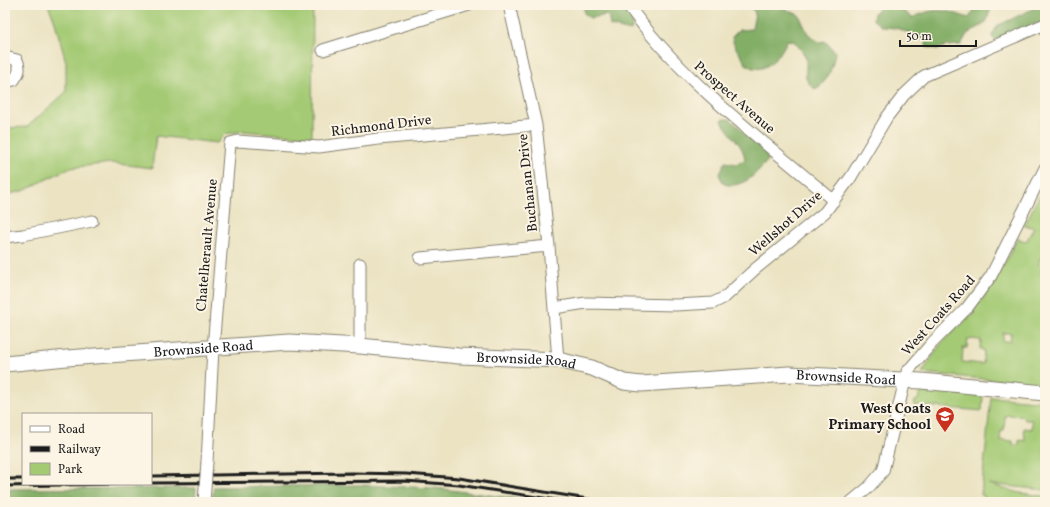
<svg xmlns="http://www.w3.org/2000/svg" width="1050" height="507" viewBox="0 0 1050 507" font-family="Vollkorn,serif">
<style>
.green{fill:#a4ca74;stroke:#607348;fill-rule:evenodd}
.forest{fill:#83ae66;stroke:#506541}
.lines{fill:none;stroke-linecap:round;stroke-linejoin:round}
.street-casing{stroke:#84806f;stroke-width:13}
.secondary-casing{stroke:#84806f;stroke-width:17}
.street{stroke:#fff;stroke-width:11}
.secondary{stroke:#fff;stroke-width:15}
.rail{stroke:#1c1c1c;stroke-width:3}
.street-bridge-casing{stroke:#84806f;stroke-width:13;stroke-linecap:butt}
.street-bridge{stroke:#fff;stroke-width:11}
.labels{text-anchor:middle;stroke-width:4;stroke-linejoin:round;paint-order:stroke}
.street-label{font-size:14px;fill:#1c1c1c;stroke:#fcf5e5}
.poi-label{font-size:14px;font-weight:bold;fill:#1c1c1c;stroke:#fcf5e5;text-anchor:end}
</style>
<rect width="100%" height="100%" fill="#fcf5e5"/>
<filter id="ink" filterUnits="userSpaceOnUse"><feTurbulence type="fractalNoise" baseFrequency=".025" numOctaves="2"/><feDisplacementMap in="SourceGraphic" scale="8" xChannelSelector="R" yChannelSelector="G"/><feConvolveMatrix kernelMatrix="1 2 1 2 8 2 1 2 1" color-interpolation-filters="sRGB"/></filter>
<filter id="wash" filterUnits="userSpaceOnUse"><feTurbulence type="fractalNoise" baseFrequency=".012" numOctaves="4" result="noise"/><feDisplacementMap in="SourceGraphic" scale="16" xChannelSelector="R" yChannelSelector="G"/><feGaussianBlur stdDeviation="0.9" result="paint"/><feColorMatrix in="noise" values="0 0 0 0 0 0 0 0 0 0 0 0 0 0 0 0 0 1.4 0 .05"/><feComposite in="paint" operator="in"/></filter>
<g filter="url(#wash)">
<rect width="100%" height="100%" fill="#ebe3c2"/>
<!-- green -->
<path class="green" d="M48 5H313L312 137 243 131 226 134 217 143 156 136 152 168 111 163 69 168 23 191 5 195V128L27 127 66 92V62L54 19Z
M1045 184V258H1040L1039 265 1042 266 1041 275 1045 276V385L922 373 940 345 976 307 993 285 1018 238 1026 242 1034 227 1024 226ZM1003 333H1011L1010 341H1003ZM968 339 981 340 980 349 984 350 983 364 962 362 963 348H967Z
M920 390 983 396 982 411 914 405 915 401 918 400Z
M991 397 1045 402V490L988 484 1020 493 1045 496V502H984V495H981ZM1008 415 1022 416 1025 420H1032V429L1024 428 1025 441 1019 440V445H1013V441L1000 440 1001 431H1004L1005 416Z"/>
<!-- forest -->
<path class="forest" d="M584 5H622L633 23 631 31 610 26 608 15 590 18 584 13Z
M733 5H780L785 9 799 15 808 34 819 42 825 41 835 52C833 66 829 82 815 89 801 78 807 75 806 60 805 54 798 46 794 41L787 40C782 54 763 79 746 64 744 62 743 58 741 56 737 49 733 45 732 37L739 30 752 29 755 13 752 8 735 7Z
M883 5H900L903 10 912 18C937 6 944 10 969 18L974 10 972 5H992L986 23 967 34 961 45 946 46 937 49 927 47 925 39 896 28 883 27 873 20 874 13Z
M1041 5H1045V20L995 41 992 36 997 26Z
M723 119H730L766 152 768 160C756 174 743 189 724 184L719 175 725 162 736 164 745 160C744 144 729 135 722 121Z
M361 485 435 488 544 502H212L214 487Z
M196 488 195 502 5 501V489Z"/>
</g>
<g filter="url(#ink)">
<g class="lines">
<!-- street casing -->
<g class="street-casing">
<path id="street" d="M509 5 536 125 549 246 558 360
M628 5C682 82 763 140 834 201
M323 50 469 5
M5 57 17 60C21 69 19 73 14 80L5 82
M5 237 23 235 92 221
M420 258 549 246
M554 308 586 303 676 305 713 303 725 297 754 270 825 212 851 177 887 117 904 95 924 76 1045 24
M360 346V264
M207 462 213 349 230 143 238 141 319 147 378 139 536 125
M851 502 868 488 883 471 907 372 932 343 967 308 991 276 1045 168"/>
</g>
<!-- secondary casing -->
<g class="secondary-casing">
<g id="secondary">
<path id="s1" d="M5 364 67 358 289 342 360 346 459 356 558 360 592 368 624 382 641 384 789 374 921 381 1045 393"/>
</g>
</g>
<!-- street -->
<use href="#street" class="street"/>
<!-- secondary -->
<use href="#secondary" class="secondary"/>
<!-- rail -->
<path class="rail" d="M151 476 352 473 406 474 459 478 606 502
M5 479H23
M151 483 405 481 459 485 569 502
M5 486 115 484"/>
<!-- street-bridge casing -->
<g class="street-bridge-casing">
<path id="street-bridge" d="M204 502 207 462"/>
</g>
<!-- street-bridge -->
<use href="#street-bridge" class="street-bridge"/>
</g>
</g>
<!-- icons -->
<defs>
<g id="school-pin" transform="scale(1)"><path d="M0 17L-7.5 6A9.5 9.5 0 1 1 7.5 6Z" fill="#c8321e" stroke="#fcf5e5"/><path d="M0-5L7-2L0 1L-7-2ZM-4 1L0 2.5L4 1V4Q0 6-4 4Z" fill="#fff"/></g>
</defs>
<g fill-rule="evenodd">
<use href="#school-pin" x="945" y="416"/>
</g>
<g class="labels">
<!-- street labels -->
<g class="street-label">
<text transform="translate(735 97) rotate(41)" y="5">Prospect Avenue</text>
<text transform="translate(381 125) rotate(-7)" y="5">Richmond Drive</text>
<text transform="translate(527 183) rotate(-96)" y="5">Buchanan Drive</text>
<text transform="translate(785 223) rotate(-41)" y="5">Wellshot Drive</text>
<text transform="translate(206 245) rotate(-85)" y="5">Chatelherault Avenue</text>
<text transform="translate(938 315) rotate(-48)" y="5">West Coats Road</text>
<text dy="5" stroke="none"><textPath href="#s1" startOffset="199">Brownside Road</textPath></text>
<text dy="5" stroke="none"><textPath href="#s1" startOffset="523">Brownside Road</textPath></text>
<text dy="5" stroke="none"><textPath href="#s1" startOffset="847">Brownside Road</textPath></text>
</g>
<!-- poi labels -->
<g class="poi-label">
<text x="931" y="413">West Coats<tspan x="931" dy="16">Primary School</tspan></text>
</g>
</g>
<!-- margin -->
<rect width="1050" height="507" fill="none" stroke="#fcf5e5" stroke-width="20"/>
<!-- legend -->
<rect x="22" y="413" width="130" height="72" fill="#fcf5e5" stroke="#a29e95"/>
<rect x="30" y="426" width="20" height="6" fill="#ffffff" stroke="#a29e95"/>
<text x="58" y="433" font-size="12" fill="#1c1c1c">Road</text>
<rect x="30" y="446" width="20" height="6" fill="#1c1c1c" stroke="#a29e95"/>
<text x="58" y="453" font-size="12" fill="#1c1c1c">Railway</text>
<rect x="30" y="463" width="20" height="12" fill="#a4ca74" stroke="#a29e95"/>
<text x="58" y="473" font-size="12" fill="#1c1c1c">Park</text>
<!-- scale -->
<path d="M900 40v6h76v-6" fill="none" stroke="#1c1c1c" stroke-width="2"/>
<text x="906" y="40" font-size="12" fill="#1c1c1c" stroke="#fcf5e5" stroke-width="3" paint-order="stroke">50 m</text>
</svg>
